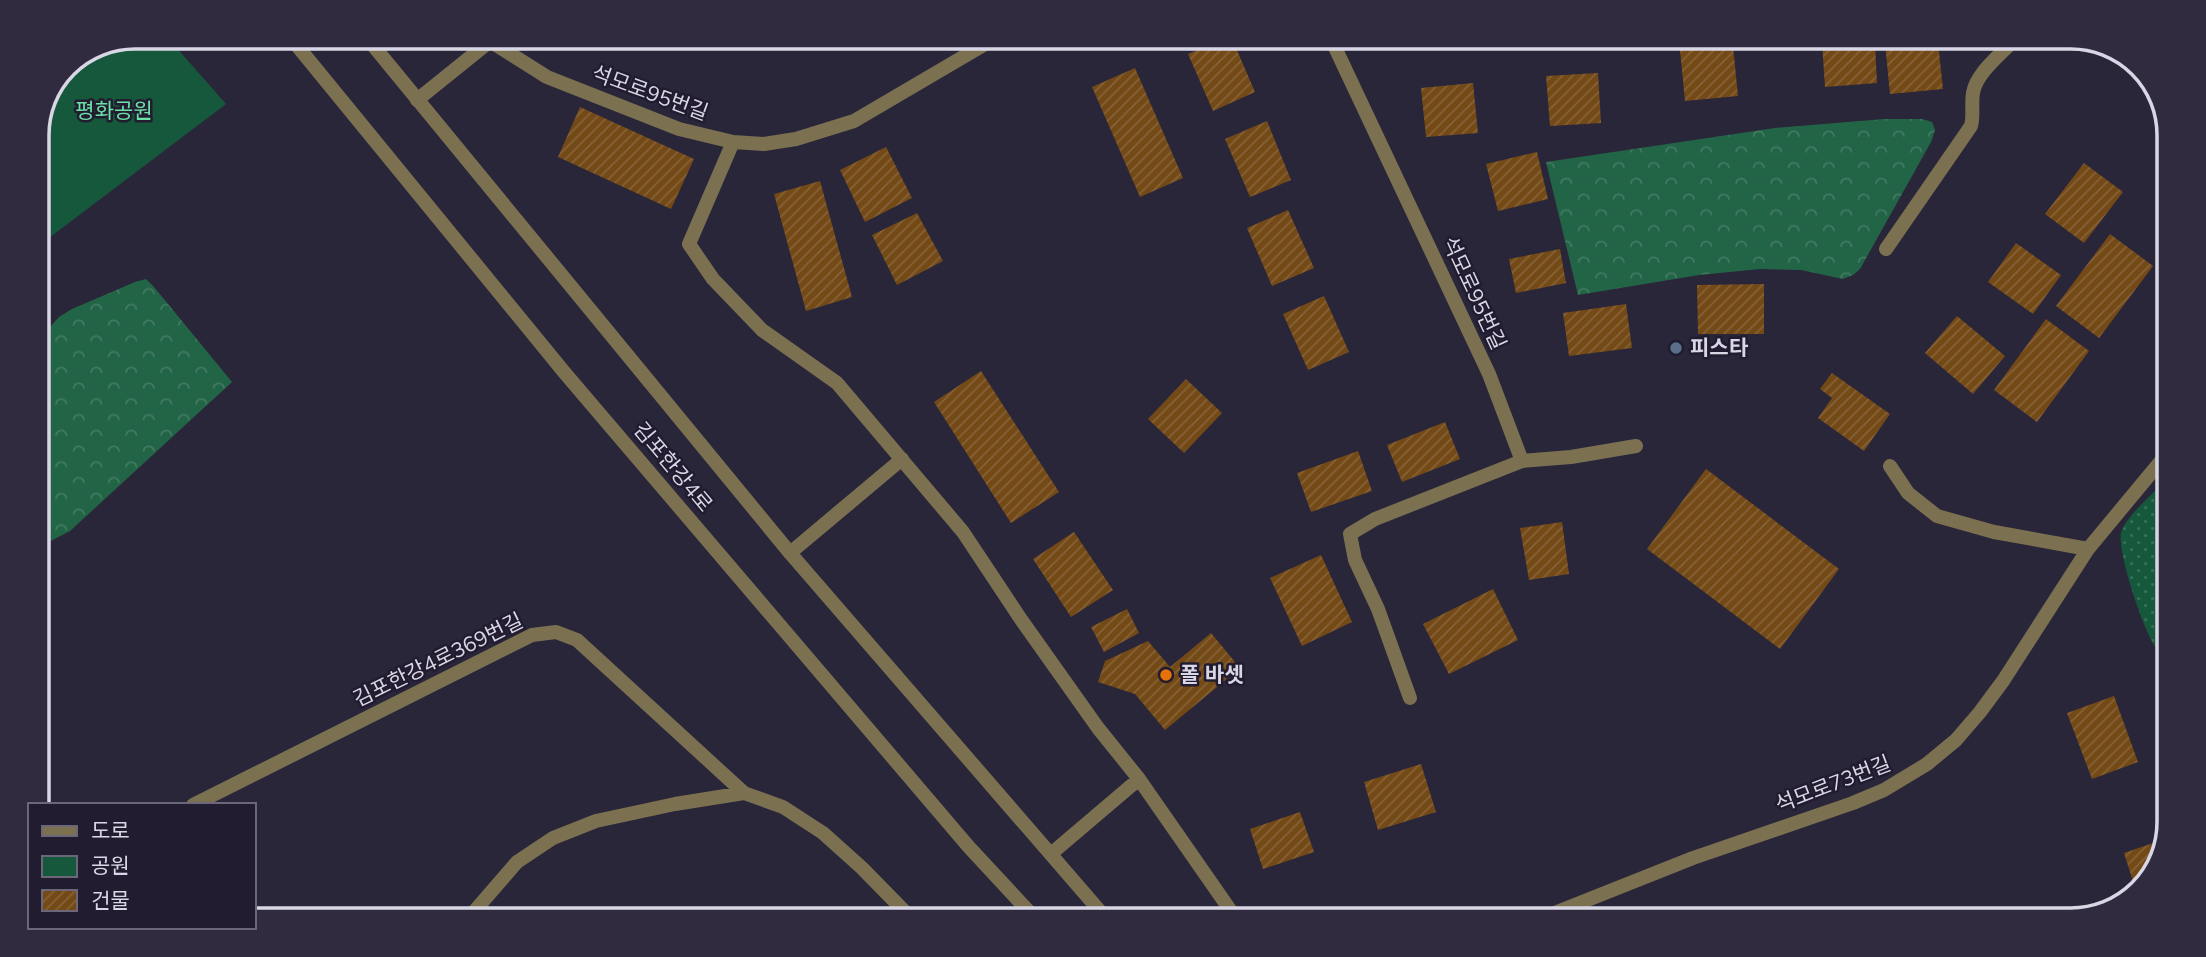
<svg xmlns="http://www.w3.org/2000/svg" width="2206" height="957" viewBox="0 0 2206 957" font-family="Mulish,'Noto Sans KR',sans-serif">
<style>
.grass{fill:url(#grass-dots)}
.forest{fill:url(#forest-crowns)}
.park{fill:#16583b}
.building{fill:url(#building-hatch)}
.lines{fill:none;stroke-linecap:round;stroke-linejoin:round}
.service{stroke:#7b7151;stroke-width:14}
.minor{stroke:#7b7151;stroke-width:14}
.tertiary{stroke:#7b7151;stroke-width:14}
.service-dot{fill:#5c6f8a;stroke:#211c30;stroke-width:2.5}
.food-dot{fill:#e8710a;stroke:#211c30;stroke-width:2.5}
.labels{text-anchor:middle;stroke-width:5;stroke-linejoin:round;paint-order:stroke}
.street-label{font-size:21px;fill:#d9d7e5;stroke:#211c30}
.park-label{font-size:21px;fill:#6be1a6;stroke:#211c30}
.poi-label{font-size:21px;font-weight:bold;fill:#d9d7e5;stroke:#211c30;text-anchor:start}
.rim{fill:none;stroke:#d9d7e5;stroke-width:3.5}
</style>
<defs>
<pattern id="grass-dots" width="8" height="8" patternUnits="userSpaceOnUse" patternTransform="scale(1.75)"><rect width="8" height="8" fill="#16583b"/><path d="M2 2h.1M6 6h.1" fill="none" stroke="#376f57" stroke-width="1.8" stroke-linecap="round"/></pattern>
<pattern id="forest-crowns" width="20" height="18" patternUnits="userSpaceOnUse" patternTransform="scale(1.75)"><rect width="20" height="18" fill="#226546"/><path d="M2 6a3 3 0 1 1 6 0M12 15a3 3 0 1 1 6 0" fill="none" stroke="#427a61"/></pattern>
<pattern id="building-hatch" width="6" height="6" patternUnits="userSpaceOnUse" patternTransform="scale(1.75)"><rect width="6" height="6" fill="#734916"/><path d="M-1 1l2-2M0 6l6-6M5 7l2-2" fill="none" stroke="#866238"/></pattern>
</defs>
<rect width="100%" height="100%" fill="#2a263a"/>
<!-- grass -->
<path class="grass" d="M2166 480 2164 658C2148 648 2117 553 2121 533 2125 517 2154 493 2166 480Z"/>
<!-- forest -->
<path class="forest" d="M1884 119H1922L1932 122 1935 130 1931 142 1860 269 1853 275 1843 279 1801 270 1760 269 1699 275 1578 295 1546 162 1775 128Z
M146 279 154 287 232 382 70 531 37 548V342L59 317 72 309 135 282Z"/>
<!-- park -->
<path class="park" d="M135 37H167L226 104 37 247V129L66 65Z"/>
<!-- building -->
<path class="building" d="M1219 41H1233L1255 92 1213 111 1188 54Z
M1822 43H1875L1877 83 1825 87Z
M1885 43H1938L1943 89 1890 94Z
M1733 46 1738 96 1685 101 1680 50Z
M1135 68 1183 178 1140 197 1092 87Z
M1598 73 1601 123 1550 126 1546 76Z
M1473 83 1478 133 1426 137 1421 88Z
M580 107 694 159 671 209 558 157Z
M1267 121 1291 180 1250 197 1225 139Z
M886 147 912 198 865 222 840 170Z
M1537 152 1548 199 1498 211 1486 164Z
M2084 163 2123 192 2084 243 2045 214Z
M820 181 852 297 806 311 774 194Z
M1288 210 1314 268 1272 286 1247 228Z
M917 213 943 261 897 285 872 235Z
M2110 234 2153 266 2099 338 2056 306Z
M2016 243 2061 275 2033 314 1988 282Z
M1560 249 1566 283 1516 293 1509 259Z
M1764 284V334H1698L1697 285Z
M1324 296 1349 352 1308 370 1283 314Z
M1626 304 1632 348 1569 356 1563 313Z
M1957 316 2005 356 1973 394 1925 353Z
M2046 319 2089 351 2037 422 1994 390Z
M981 371 1059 492 1011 523 934 402Z
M1832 373 1890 414 1864 451 1818 418 1832 398 1820 389Z
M1186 379 1222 413 1184 453 1148 419Z
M1445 422 1460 459 1402 482 1387 445Z
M1358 451 1372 491 1311 512 1297 473Z
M1706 469 1839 569 1780 649 1647 549Z
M1562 522 1569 574 1529 580 1520 528Z
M1074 532 1113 590 1071 617 1033 559Z
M1321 555 1352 622 1302 646 1270 578Z
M1493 589 1518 640 1449 674 1423 624Z
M1127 609 1139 633 1104 652 1091 627Z
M1211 633 1240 668 1165 730 1135 694 1098 682 1105 661 1148 641 1170 667Z
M2114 696 2138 762 2092 779 2067 713Z
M1421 764 1436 812 1378 830 1364 782Z
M1300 812 1314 852 1263 869 1250 829Z
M2162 840V859L2136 891 2124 853Z"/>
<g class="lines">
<!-- service -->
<path class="service" d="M490 41 547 77 679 129 733 142 764 144 796 139 854 121 992 40
M1332 41 1489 374 1522 461 1571 457 1636 446
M733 142 689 244 713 279 762 330 837 383 963 532 1020 618 1098 728 1139 779 1235 917
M1886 249 1971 126C1974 115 1971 104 1973 93 1976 74 1998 57 2010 44
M1890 466 1908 493 1937 516 1994 532 2088 549
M790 553 902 459
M1410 698 1378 609 1355 560 1350 534 1375 519 1522 461
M193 805 532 635 556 632 577 640 744 793
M1052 853 1139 779
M472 914 517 862 553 838 596 821 675 804 744 793 783 807 823 833 862 868 909 916
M1542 918 1693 858 1853 803 1884 790 1927 764 1956 740 1980 712 2003 681 2088 549 2166 455"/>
<!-- minor -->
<path class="minor" d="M417 100 494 38"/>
<!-- tertiary -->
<path class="tertiary" d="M290 37 564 372 968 846 1033 916
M367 38 790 553 1105 917"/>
</g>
<!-- markers -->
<circle class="service-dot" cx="1676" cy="348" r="7"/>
<circle class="food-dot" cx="1166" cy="675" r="7"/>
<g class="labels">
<!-- street labels -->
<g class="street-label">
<text transform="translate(650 93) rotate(20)" y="7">석모로95번길</text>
<text transform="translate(1474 293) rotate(65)" y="7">석모로95번길</text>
<text transform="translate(673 467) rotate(50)" y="7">김포한강4로</text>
<text transform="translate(438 660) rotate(-26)" y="7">김포한강4로369번길</text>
<text transform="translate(1833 784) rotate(-21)" y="7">석모로73번길</text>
</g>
<!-- park labels -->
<g class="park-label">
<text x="114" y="118">평화공원</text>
</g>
<!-- poi labels -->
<g class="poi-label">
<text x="1690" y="355">피스타</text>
<text x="1180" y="682">폴 바셋</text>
</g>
</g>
<!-- crop -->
<path d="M0 0H2206V957H0ZM135 49H2071A86 86 0 0 1 2157 135V822A86 86 0 0 1 2071 908H135A86 86 0 0 1 49 822V135A86 86 0 0 1 135 49Z" fill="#302b3e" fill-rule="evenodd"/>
<path class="rim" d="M135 49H2071A86 86 0 0 1 2157 135V822A86 86 0 0 1 2071 908H135A86 86 0 0 1 49 822V135A86 86 0 0 1 135 49Z"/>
<!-- legend -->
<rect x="28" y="803" width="228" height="126" fill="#211c30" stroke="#6b6778" stroke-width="2"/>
<rect x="42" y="826" width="35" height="10" fill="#7b7151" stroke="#6b6778" stroke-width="2"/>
<text x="91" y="838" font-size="21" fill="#d9d7e5">도로</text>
<rect x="42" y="856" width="35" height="21" fill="#16583b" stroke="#6b6778" stroke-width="2"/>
<text x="91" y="873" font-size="21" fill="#d9d7e5">공원</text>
<rect x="42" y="890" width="35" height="21" fill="url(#building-hatch)" stroke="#6b6778" stroke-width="2"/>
<text x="91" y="908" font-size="21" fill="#d9d7e5">건물</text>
</svg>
